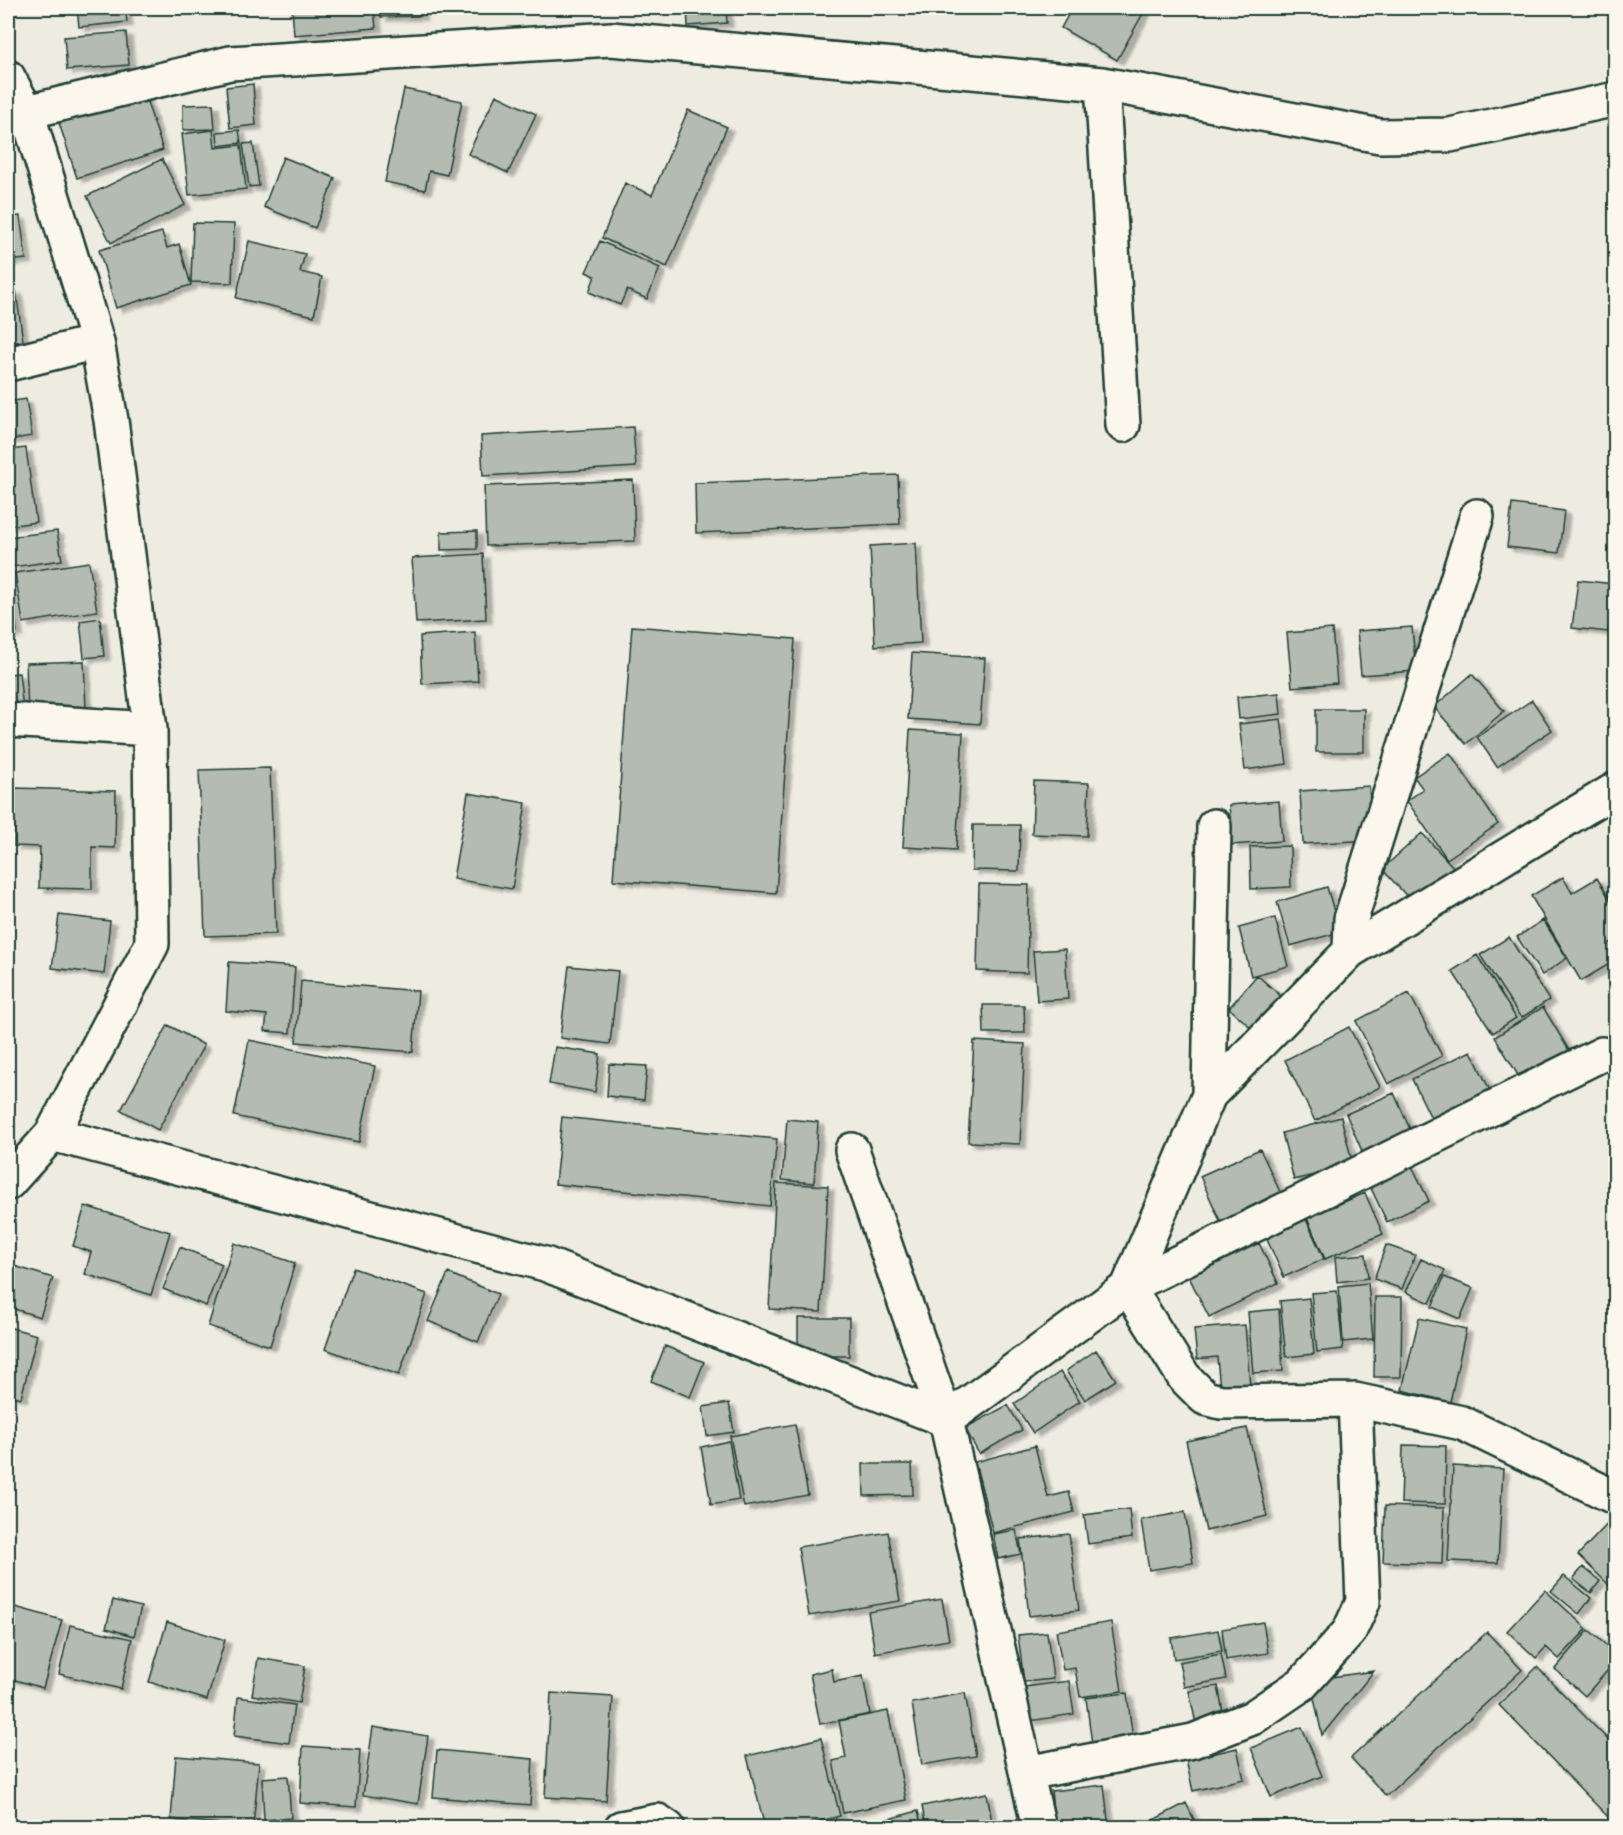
<svg xmlns="http://www.w3.org/2000/svg" width="1623" height="1835" viewBox="0 0 1623 1835" font-family="Caveat,sans-serif">
<style>
.building{fill:#b4bbb0;stroke:#1f3d34;stroke-width:1.5;filter:url(#shadow)}
.lines{fill:none;stroke-linecap:round;stroke-linejoin:round}
.street-casing{stroke:#1f3d34;stroke-width:38}
.street{stroke:#fbf7ec;stroke-width:33}
</style>
<defs>
<filter id="shadow"><feDropShadow dx="6" dy="4" stdDeviation="1.5" flood-color="#0004"/></filter>
</defs>
<rect width="100%" height="100%" fill="#eeece1"/>
<filter id="ink" filterUnits="userSpaceOnUse"><feTurbulence type="fractalNoise" baseFrequency=".0167" numOctaves="2"/><feDisplacementMap in="SourceGraphic" scale="12" xChannelSelector="R" yChannelSelector="G"/><feConvolveMatrix kernelMatrix="1 2 1 2 8 2 1 2 1" color-interpolation-filters="sRGB"/></filter>
<g filter="url(#ink)">
<!-- building -->
<path class="building" d="M77 8H125L127 22 79 27Z
M292 8H374L376 28 294 35Z
M380 8H421V16L381 17Z
M687 8H726L727 23 688 26Z
M1072 8H1146L1117 60 1061 28Z
M126 32 129 65 67 70 64 37Z
M253 84 256 125 230 128 226 87Z
M404 89 462 101 447 175 429 171 425 190 385 182Z
M496 95 536 114 508 173 468 154Z
M145 96 163 150 77 178 59 123Z
M213 104 215 129 183 130V105Z
M688 110 727 127 667 267 602 238 625 183 652 195Z
M213 130 215 148 241 145 246 189 189 195 182 134Z
M239 130 241 143 218 146 217 132Z
M253 143 259 186 249 187 243 144Z
M283 157 335 178 315 228 264 207Z
M162 159 185 205 111 243 87 196Z
M20 216 26 259 8 261V217Z
M193 223 234 224 232 283 191 282Z
M162 232 167 248 179 244 191 285 116 308 99 250Z
M249 241 305 254 300 272 322 277 314 316 236 298Z
M600 241 660 268 647 299 627 290 620 305 589 292 595 276 586 272Z
M8 291H16L23 341 8 343Z
M26 399 32 436 8 440V402Z
M633 427 636 467 483 476 481 436Z
M26 448 36 522 8 526V450Z
M898 475 900 524 696 533 695 483Z
M633 480 635 541 486 546 484 486Z
M1512 504 1564 511 1559 553 1507 547Z
M57 531 62 560 12 567 8 537Z
M477 531V549L441 550V532Z
M916 543 921 643 875 646 870 546Z
M483 554 486 619 416 623 412 558Z
M89 562 97 611 23 623 15 573Z
M8 571 17 632 8 634Z
M1578 580 1614 584 1608 632 1572 628Z
M100 618 104 656 84 658 80 621Z
M632 626 795 639 776 893 613 880Z
M1412 627 1416 671 1361 675 1357 631Z
M1332 629 1337 683 1292 687 1287 633Z
M475 632 478 681 422 684 420 636Z
M1616 636V664L1612 663Z
M912 653 985 658 980 724 908 719Z
M84 661 86 709 28 712 26 663Z
M19 673 23 709 8 711V674Z
M1472 674 1504 711 1466 744 1434 707Z
M1279 693 1281 714 1239 719 1237 697Z
M1532 700 1552 730 1497 767 1477 737Z
M1316 709H1364V752H1316Z
M1281 719 1287 764 1245 770 1239 724Z
M910 730 963 733 956 850 903 847Z
M1450 753 1498 824 1447 859 1407 801 1423 789 1414 777Z
M270 768 276 934 205 936 199 770Z
M1034 781 1089 783 1087 836 1032 834Z
M1369 786 1372 840 1303 844 1300 791Z
M15 788 116 791 115 848 92 847V889L39 888 40 847 14 846Z
M468 793 526 803 512 889 453 879Z
M1279 801 1282 841 1232 845 1229 805Z
M973 825H1020L1019 871 972 870Z
M1422 833 1454 868 1414 904 1382 869Z
M1290 846 1291 887 1251 889 1250 847Z
M1563 877 1572 893 1597 878 1616 909V940L1610 943 1616 952V960L1581 981 1531 896Z
M979 884 1029 885 1027 973 977 971Z
M1327 887 1340 932 1290 946 1277 902Z
M59 915 110 921 104 974 52 968Z
M1275 918 1288 966 1251 976 1239 928Z
M1543 920 1567 958 1542 975 1517 937Z
M1509 937 1549 1000 1521 1018 1480 955Z
M1065 949 1068 999 1037 1001 1033 951Z
M1477 955 1516 1018 1493 1033 1452 971Z
M229 962 295 967 290 1033 265 1031 267 1015 226 1011Z
M569 966 618 971 610 1044 560 1038Z
M1257 975 1283 998 1255 1031 1229 1008Z
M301 981 418 991 413 1052 296 1042Z
M1409 993 1442 1056 1388 1084 1356 1021Z
M983 1005H1024L1025 1033H984Z
M1543 1007 1573 1057 1525 1087 1495 1037Z
M168 1025 204 1045 158 1130 121 1110Z
M1349 1027 1380 1087 1315 1121 1285 1060Z
M249 1040 375 1066 359 1142 234 1116Z
M974 1041 1025 1044 1020 1144 968 1142Z
M555 1047 600 1054 595 1092 549 1084Z
M1471 1051 1495 1101 1436 1128 1412 1079Z
M609 1064 647 1066 644 1100 607 1096Z
M1394 1093 1413 1136 1365 1158 1346 1114Z
M562 1117 777 1139 770 1206 555 1184Z
M1341 1117 1353 1165 1294 1180 1282 1133Z
M787 1119 818 1122 814 1183 782 1180Z
M1260 1149 1282 1196 1221 1223 1200 1176Z
M1411 1164 1429 1201 1387 1222 1369 1184Z
M776 1183 828 1186 821 1312 769 1309Z
M1365 1193 1383 1234 1325 1259 1307 1218Z
M85 1206 170 1232 151 1295 85 1274 91 1252 73 1246Z
M1304 1215 1324 1259 1284 1277 1264 1233Z
M234 1243 295 1263 270 1346 208 1326Z
M1259 1243 1278 1283 1209 1317 1189 1277Z
M1386 1245 1415 1255 1402 1289 1374 1279Z
M180 1247 222 1264 206 1306 163 1289Z
M1366 1254 1368 1278 1337 1282 1335 1257Z
M1421 1259 1445 1270 1430 1303 1406 1292Z
M8 1264 53 1278 40 1317 8 1307Z
M353 1268 427 1294 399 1375 325 1349Z
M448 1273 498 1294 478 1342 428 1321Z
M1444 1277 1473 1288 1460 1319 1432 1307Z
M1368 1283 1373 1339 1343 1342 1339 1286Z
M1337 1291 1343 1349 1317 1352 1311 1293Z
M1375 1297H1402L1401 1377H1374Z
M1309 1298 1314 1354 1286 1357 1280 1301Z
M1279 1309 1283 1371 1253 1373 1248 1312Z
M798 1318H849V1356H798Z
M1419 1318 1466 1329 1450 1402 1402 1390Z
M1245 1325 1250 1386 1220 1389 1217 1357 1197 1359 1194 1329Z
M8 1327 37 1335 21 1398 8 1394Z
M665 1346 704 1362 690 1397 651 1381Z
M1096 1350 1116 1380 1085 1400 1066 1371Z
M1060 1372 1080 1401 1033 1433 1014 1404Z
M729 1403 734 1432 707 1436 703 1407Z
M1008 1405 1022 1430 979 1454 965 1428Z
M795 1424 808 1495 744 1507 730 1436Z
M1247 1428 1267 1516 1206 1531 1186 1441Z
M729 1441 739 1500 711 1505 701 1447Z
M1403 1445 1446 1446 1445 1504 1401 1503Z
M1035 1446 1048 1497 1069 1492 1074 1512 993 1533 975 1462Z
M863 1464H912L913 1495 864 1496Z
M1453 1466 1503 1469 1498 1563 1448 1561Z
M1385 1506 1444 1508 1442 1564 1383 1562Z
M1129 1509 1132 1538 1088 1544 1084 1515Z
M1185 1512 1193 1563 1149 1570 1141 1520Z
M1616 1515V1584L1612 1588 1578 1555Z
M1016 1530 1021 1554 998 1559 993 1534Z
M888 1532 900 1601 809 1616 798 1547Z
M1069 1534 1079 1610 1029 1616 1020 1539Z
M1583 1567 1600 1581 1591 1593 1573 1579Z
M1564 1576 1591 1598 1579 1614 1551 1591Z
M1545 1590 1587 1629 1559 1659 1546 1647 1536 1658 1507 1631Z
M942 1599 949 1640 875 1653 868 1612Z
M113 1600 141 1607 134 1636 106 1628Z
M8 1605 62 1620 43 1688 8 1678Z
M167 1622 225 1640 207 1700 149 1682Z
M1111 1622 1122 1691 1080 1697 1075 1668 1063 1670 1056 1631Z
M1263 1622 1268 1653 1226 1660 1222 1629Z
M70 1625 132 1639 121 1689 59 1674Z
M1218 1630 1222 1651 1174 1659 1171 1638Z
M1589 1630 1616 1654V1661L1585 1696 1555 1669Z
M1047 1632 1053 1679 1024 1682 1018 1635Z
M1487 1632 1522 1670 1386 1796 1351 1758Z
M1221 1654 1226 1679 1184 1687 1179 1662Z
M258 1658 305 1666 299 1703 252 1695Z
M1537 1667 1616 1748V1813L1610 1819 1499 1705Z
M832 1669 834 1682 863 1676 870 1714 820 1724 810 1674Z
M1374 1671 1322 1735 1310 1680Z
M1069 1681 1074 1714 1030 1721 1025 1687Z
M1218 1686 1226 1727 1198 1733 1189 1691Z
M551 1693 613 1697 606 1801 545 1797Z
M965 1693 976 1756 922 1765 912 1703Z
M1127 1693 1134 1747 1093 1752 1086 1698Z
M238 1697 294 1705 289 1743 234 1736Z
M888 1711 906 1800 843 1813 833 1761 846 1758 839 1721Z
M373 1727 428 1736 418 1804 363 1795Z
M1302 1727 1322 1776 1271 1797 1251 1748Z
M821 1738 840 1816 795 1828H765L747 1756Z
M303 1746 360 1750 356 1807 300 1803Z
M1237 1748 1244 1779 1193 1791 1186 1760Z
M437 1750 533 1759 530 1805 433 1797Z
M176 1756 259 1763 253 1827 171 1819Z
M288 1776 291 1818 264 1820 262 1778Z
M1104 1785 1109 1828H1055L1051 1791Z
M987 1793 993 1828H926L922 1806Z
M1186 1803 1198 1828H1138Z
M918 1811 922 1828H882L881 1821Z"/>
<g class="lines">
<!-- street casing -->
<g class="street-casing">
<path id="street" d="M8 77 27 112 97 342 111 420 150 729 152 944 52 1134 8 1183
M1102 84 1123 425
M27 112 230 63 611 39 1102 84 1380 136 1450 135 1616 99
M8 364 97 342
M8 720 150 729
M1350 951 1351 919 1477 516
M1602 1054 1128 1287 1184 1377 1205 1398 1221 1402 1355 1400 1462 1423 1616 1498
M1209 1095 1214 826
M52 1134 545 1264 946 1420 1128 1287 1209 1095 1350 951 1616 789
M852 1150 946 1420 1039 1828
M1027 1773 1193 1741 1252 1718 1302 1684 1349 1632 1363 1602 1355 1400
M621 1828 658 1821 668 1828"/>
</g>
<!-- street -->
<use href="#street" class="street"/>
</g>
</g>
<!-- margin -->
<rect width="1623" height="1835" fill="none" stroke="#fbf7ec" stroke-width="30"/>
<rect x="15" y="15" width="1593" height="1805" fill="none" stroke="#1f3d34" stroke-width="2" filter="url(#ink)"/>
</svg>
